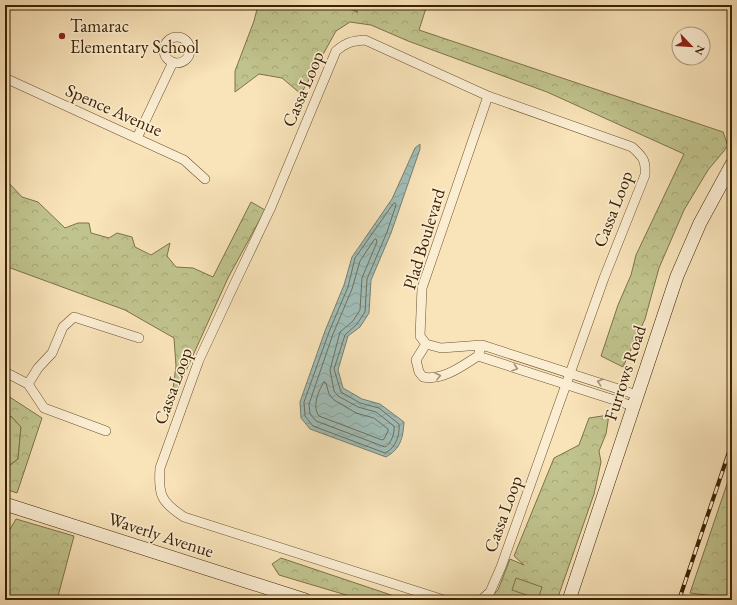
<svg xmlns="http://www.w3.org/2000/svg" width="737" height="605" viewBox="0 0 737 605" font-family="'EB Garamond',serif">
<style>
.grass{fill:url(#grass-tufts);stroke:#7e7247}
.forest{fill:url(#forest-crowns);stroke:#7e7247}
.garden{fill:#c0c38d;stroke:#7e7247}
.water{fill:url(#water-waves);stroke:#787f6e}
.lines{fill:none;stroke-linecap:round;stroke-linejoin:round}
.shore{stroke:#6e705c;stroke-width:1}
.street-casing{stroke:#6a522f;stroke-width:10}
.secondary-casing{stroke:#3b2201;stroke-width:14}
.street{stroke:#fbedd2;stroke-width:9}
.secondary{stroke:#fbedd2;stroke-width:13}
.rail-casing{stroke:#3b2201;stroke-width:4}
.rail{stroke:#fbedd2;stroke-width:2.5;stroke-dasharray:8;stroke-linecap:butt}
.oneway{stroke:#a59274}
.poi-dot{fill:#8f2418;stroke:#fbedd2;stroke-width:1.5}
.labels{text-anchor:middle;stroke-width:3.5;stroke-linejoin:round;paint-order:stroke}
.poi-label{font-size:18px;fill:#3b2201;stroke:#fbedd2;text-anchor:start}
.street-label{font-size:18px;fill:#3b2201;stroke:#fbedd2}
</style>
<defs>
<pattern id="grass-tufts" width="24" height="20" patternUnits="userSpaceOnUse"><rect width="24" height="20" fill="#c0c38d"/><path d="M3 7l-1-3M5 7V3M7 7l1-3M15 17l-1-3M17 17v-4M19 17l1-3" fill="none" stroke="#a6a778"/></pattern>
<pattern id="forest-crowns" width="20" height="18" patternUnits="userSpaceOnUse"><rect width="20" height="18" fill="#c0c38d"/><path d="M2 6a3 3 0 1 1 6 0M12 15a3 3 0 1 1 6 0" fill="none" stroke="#a6a778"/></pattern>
<pattern id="water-waves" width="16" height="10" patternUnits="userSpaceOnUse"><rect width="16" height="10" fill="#a0bdb7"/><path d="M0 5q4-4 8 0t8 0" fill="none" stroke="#8ba29c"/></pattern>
</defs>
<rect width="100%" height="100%" fill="#f9e3b9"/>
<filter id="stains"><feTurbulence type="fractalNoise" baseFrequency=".005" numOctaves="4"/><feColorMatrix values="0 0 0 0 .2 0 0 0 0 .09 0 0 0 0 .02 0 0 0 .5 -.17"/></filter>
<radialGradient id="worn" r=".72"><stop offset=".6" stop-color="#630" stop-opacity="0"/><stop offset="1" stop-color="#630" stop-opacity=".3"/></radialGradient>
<!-- grass -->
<path class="grass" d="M11 416 21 427 18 459 10 465H5V424Z"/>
<!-- forest -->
<path class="forest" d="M258 5H336L358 12 346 5H427L419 30 723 132 728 146 708 170 684 210 659 268 645 319 623 367 601 356 618 305 631 275 636 255 684 154 547 92 408 41 371 25 350 22 336 31 301 94 282 78 259 74 235 92V71L254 21Z
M5 173H9L8 182 22 197 38 202 65 228 78 223H89L91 233 109 238 117 233 132 237 135 247 151 255 170 243 167 256 176 267 193 268 213 277 251 202 265 210 228 278 171 404 176 366 174 338 125 310 5 266Z
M5 394 42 418 17 493 5 489V465H10L18 459 21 427 11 416 5 424Z
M609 415 606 434 599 451 601 462 594 494 557 600H488L498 590 510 559 524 565 514 556 554 458 579 445 589 418Z
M729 478 732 479V598L690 593Z
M16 519 74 536 57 600H5V538Z
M281 558 406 600H363L279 575 272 564Z"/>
<!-- garden -->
<path class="garden" d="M516 578 542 587 538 599 512 590Z"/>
<!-- water -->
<path class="water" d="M420 144V149L391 233 371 280 369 313 360 327 348 336 338 370 343 388 362 399 380 404 404 422C403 439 400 449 386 457L310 429 301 418 300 402 325 331 344 285 352 257 392 199 415 148Z"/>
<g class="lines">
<!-- shore -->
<path class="shore" d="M395 203 396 205 387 232 367 279 365 312 357 324 345 335 334 369 341 392 360 403 379 408 399 424C400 435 396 448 385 453L313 426 305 416 304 402 329 332 348 287 355 258 393 204Z
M376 239 377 242 362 278 360 310 353 321 340 332 330 370 334 391 338 396 358 407 376 412 394 426C395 433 391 444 385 447L316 421 310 414 309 404 333 334 352 289 360 261 374 240Z
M324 382 326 383 329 394 334 400 356 413 374 418 388 429V431L384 439 382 440 319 416C312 407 318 391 324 382Z"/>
<!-- street casing -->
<g class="street-casing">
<path id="street" d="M164 50a13 13 0 1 1 26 0a13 13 0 1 1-26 0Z
M5 78 184 160 205 179
M488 96 422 288 420 336 426 344 441 348 482 345 637 395
M137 138 173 62
M426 344 416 360 419 372 423 377C443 381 462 366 478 356L480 350
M478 356 633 406
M5 372 28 384 44 408 106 431
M28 384 38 368 52 353 63 327 74 317 139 338
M444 600 184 517C161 502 158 495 160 468L199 360 233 287 271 207 336 51C347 42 352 41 365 40L488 96 632 147C643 157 646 160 645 175L604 278 501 567 490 592 481 600"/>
</g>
<!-- secondary casing -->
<g class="secondary-casing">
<path id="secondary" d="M5 504 305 600
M569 600 677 276 700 223 732 164"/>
</g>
<!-- street -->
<use href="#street" class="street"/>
<!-- secondary -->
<use href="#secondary" class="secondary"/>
<!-- rail casing -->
<g class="rail-casing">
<path id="rail" d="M679 600 732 443"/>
</g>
<!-- rail -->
<use href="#rail" class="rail"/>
</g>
<!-- one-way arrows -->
<defs><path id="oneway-chevron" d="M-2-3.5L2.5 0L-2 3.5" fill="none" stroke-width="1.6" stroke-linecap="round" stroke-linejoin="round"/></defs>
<g class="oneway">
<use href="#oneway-chevron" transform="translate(515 368) rotate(18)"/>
<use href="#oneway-chevron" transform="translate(438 376) rotate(-14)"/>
<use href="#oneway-chevron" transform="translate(600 382) rotate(-161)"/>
</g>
<!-- markers -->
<circle class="poi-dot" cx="62" cy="36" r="4"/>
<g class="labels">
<!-- poi labels -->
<g class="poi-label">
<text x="70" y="32">Tamarac<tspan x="70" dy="21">Elementary School</tspan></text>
</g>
<!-- street labels -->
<g class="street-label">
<text transform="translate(303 89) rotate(-67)" y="6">Cassa Loop</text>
<text transform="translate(114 110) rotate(24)" y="6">Spence Avenue</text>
<text transform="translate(613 209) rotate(-69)" y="6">Cassa Loop</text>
<text transform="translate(424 239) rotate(-73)" y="6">Plad Boulevard</text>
<text transform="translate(625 373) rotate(-72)" y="6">Furrows Road</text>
<text transform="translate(173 386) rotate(-70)" y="6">Cassa Loop</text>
<text transform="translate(503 514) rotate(-70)" y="6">Cassa Loop</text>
<text transform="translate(161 535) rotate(18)" y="6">Waverly Avenue</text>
</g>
</g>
<!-- margin -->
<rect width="737" height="605" fill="none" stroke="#f9e3b9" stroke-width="20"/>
<rect x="6" y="6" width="725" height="593" fill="none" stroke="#3b2201" stroke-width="2"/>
<rect x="10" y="10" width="717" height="585" fill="none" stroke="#3b2201"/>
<!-- north arrow -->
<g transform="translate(691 46) rotate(115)"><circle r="19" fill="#fbedd2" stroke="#ae9c7e"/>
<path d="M0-3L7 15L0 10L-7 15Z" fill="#8f2418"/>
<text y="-6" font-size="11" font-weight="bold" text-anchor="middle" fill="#3b2201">N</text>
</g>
<rect width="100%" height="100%" filter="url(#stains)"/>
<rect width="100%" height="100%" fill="url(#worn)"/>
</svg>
